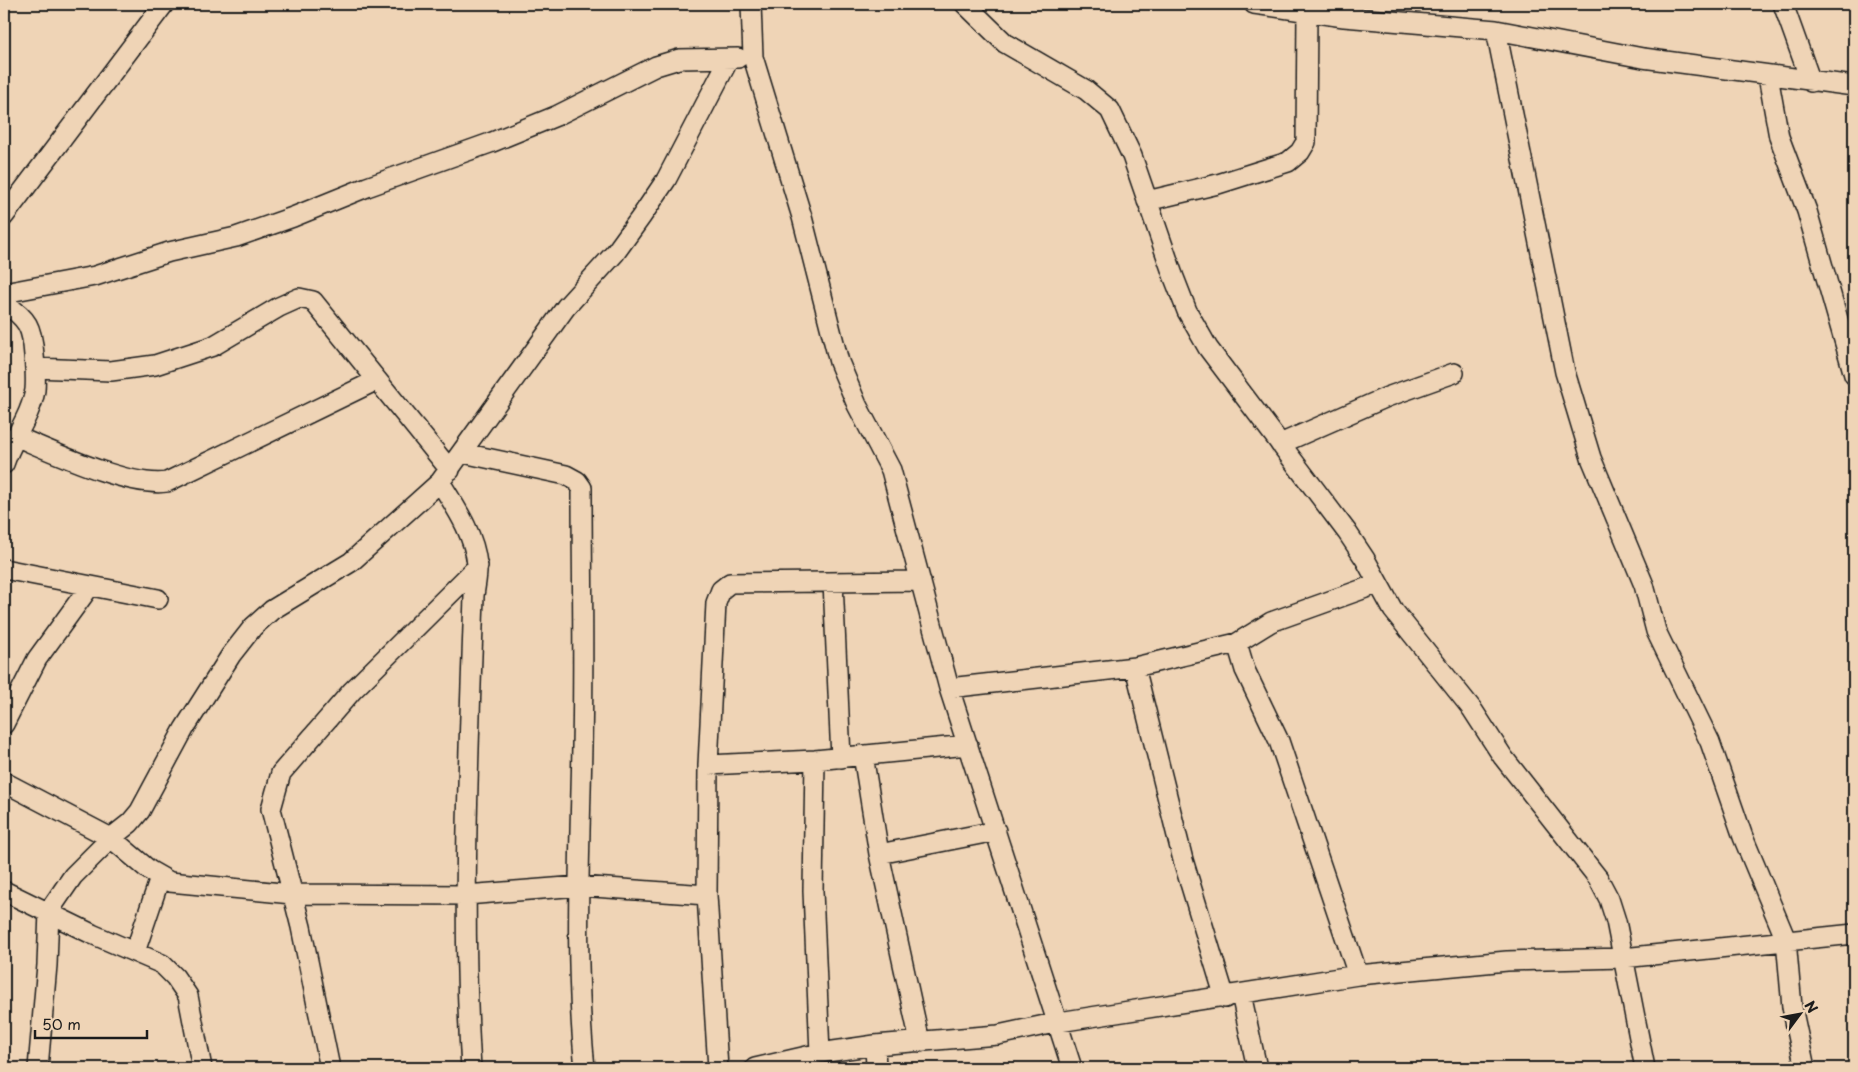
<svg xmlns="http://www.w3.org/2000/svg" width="1858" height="1072" viewBox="0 0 1858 1072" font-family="'Playpen Sans',sans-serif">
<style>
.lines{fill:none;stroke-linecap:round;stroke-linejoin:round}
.minor-casing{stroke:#1c1c1c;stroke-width:22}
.minor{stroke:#efd4b6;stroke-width:19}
</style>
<rect width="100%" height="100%" fill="#efd4b6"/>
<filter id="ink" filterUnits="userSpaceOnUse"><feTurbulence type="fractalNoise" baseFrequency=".02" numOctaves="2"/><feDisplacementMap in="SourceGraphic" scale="10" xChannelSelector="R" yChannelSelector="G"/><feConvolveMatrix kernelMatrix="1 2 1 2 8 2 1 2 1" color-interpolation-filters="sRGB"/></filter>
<g filter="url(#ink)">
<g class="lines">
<!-- minor casing -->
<g class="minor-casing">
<path id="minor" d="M751 4 753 57 802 217 839 362 857 405 891 470 949 688 1072 1068
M965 4 1005 43 1086 90 1110 110 1132 156 1173 275 1187 311 1208 348 1347 532 1365 559 1393 610 1472 709 1503 757 1598 878 1609 899 1616 921 1645 1068
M1254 4 1344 17 1496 30 1643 58 1854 86
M1783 4 1811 82
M1496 30 1565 372 1591 458 1644 585 1656 631 1710 742 1743 837 1786 940 1792 1007 1805 1068
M1768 76 1779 137 1807 211 1854 375
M1147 201 1218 184 1288 162 1300 152 1306 142 1307 11
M4 216 164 4
M4 293 95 276 169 252 236 237 293 217 367 187 490 143 556 116 656 66 679 59 738 58
M4 303C28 319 32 327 34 355 35 366 36 379 35 390 31 416 12 439 4 464
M35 368 111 371 155 365 213 346 279 307 299 298 313 301 450 470
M15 436C51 451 129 488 167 482L377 380
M1280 444 1387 397 1454 373
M463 453 566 475 577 481 582 488C582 574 584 660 582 746 580 853 574 961 585 1068
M440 482C456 508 474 534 477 564 478 574 475 586 474 596 469 753 461 911 471 1068
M4 569 158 599
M833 582 841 758
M1135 667 1183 860 1225 998
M949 688 1135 667 1237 643
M4 724 37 659 90 586
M863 755 879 854 920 1042
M815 760 813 891 820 1053
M708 765 815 760 968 745
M4 782 111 838 149 870 170 882 292 894 466 895 579 886 707 895
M879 854 996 831
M4 891 92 934 162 964 175 977 188 996 202 1068
M135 952 160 878
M1358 975 1279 741 1245 670 1237 643 1271 622 1377 584
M1241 994 1257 1068
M875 1045 876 1068
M38 1068 47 965 49 911 73 876 111 838 130 823 140 811 184 729 231 655 253 627 272 610 351 562 440 482 566 307 615 253 641 217 666 180 729 59
M330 1068 301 927 271 809 281 773 352 691 478 566
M718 1068 707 895 708 765 716 603 721 590 730 583 921 581
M755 1068 820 1053 875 1045 998 1035 1059 1022 1358 975 1507 961 1623 958 1854 934"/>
</g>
<!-- minor -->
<use href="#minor" class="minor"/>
</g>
</g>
<!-- margin -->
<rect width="1858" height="1072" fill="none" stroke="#efd4b6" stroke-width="20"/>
<rect x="10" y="10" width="1838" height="1052" fill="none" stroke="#1c1c1c" stroke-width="2" filter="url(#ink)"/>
<!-- north arrow -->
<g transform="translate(1800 1014) rotate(58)" stroke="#efd4b6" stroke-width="4" paint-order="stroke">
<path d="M0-4L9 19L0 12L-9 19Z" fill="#1c1c1c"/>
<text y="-8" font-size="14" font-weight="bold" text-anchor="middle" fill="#1c1c1c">N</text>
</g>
<!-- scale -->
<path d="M35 1030v8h112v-8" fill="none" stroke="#1c1c1c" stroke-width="2.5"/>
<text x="42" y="1030" font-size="15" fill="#1c1c1c" stroke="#efd4b6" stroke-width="4" paint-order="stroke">50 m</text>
</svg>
